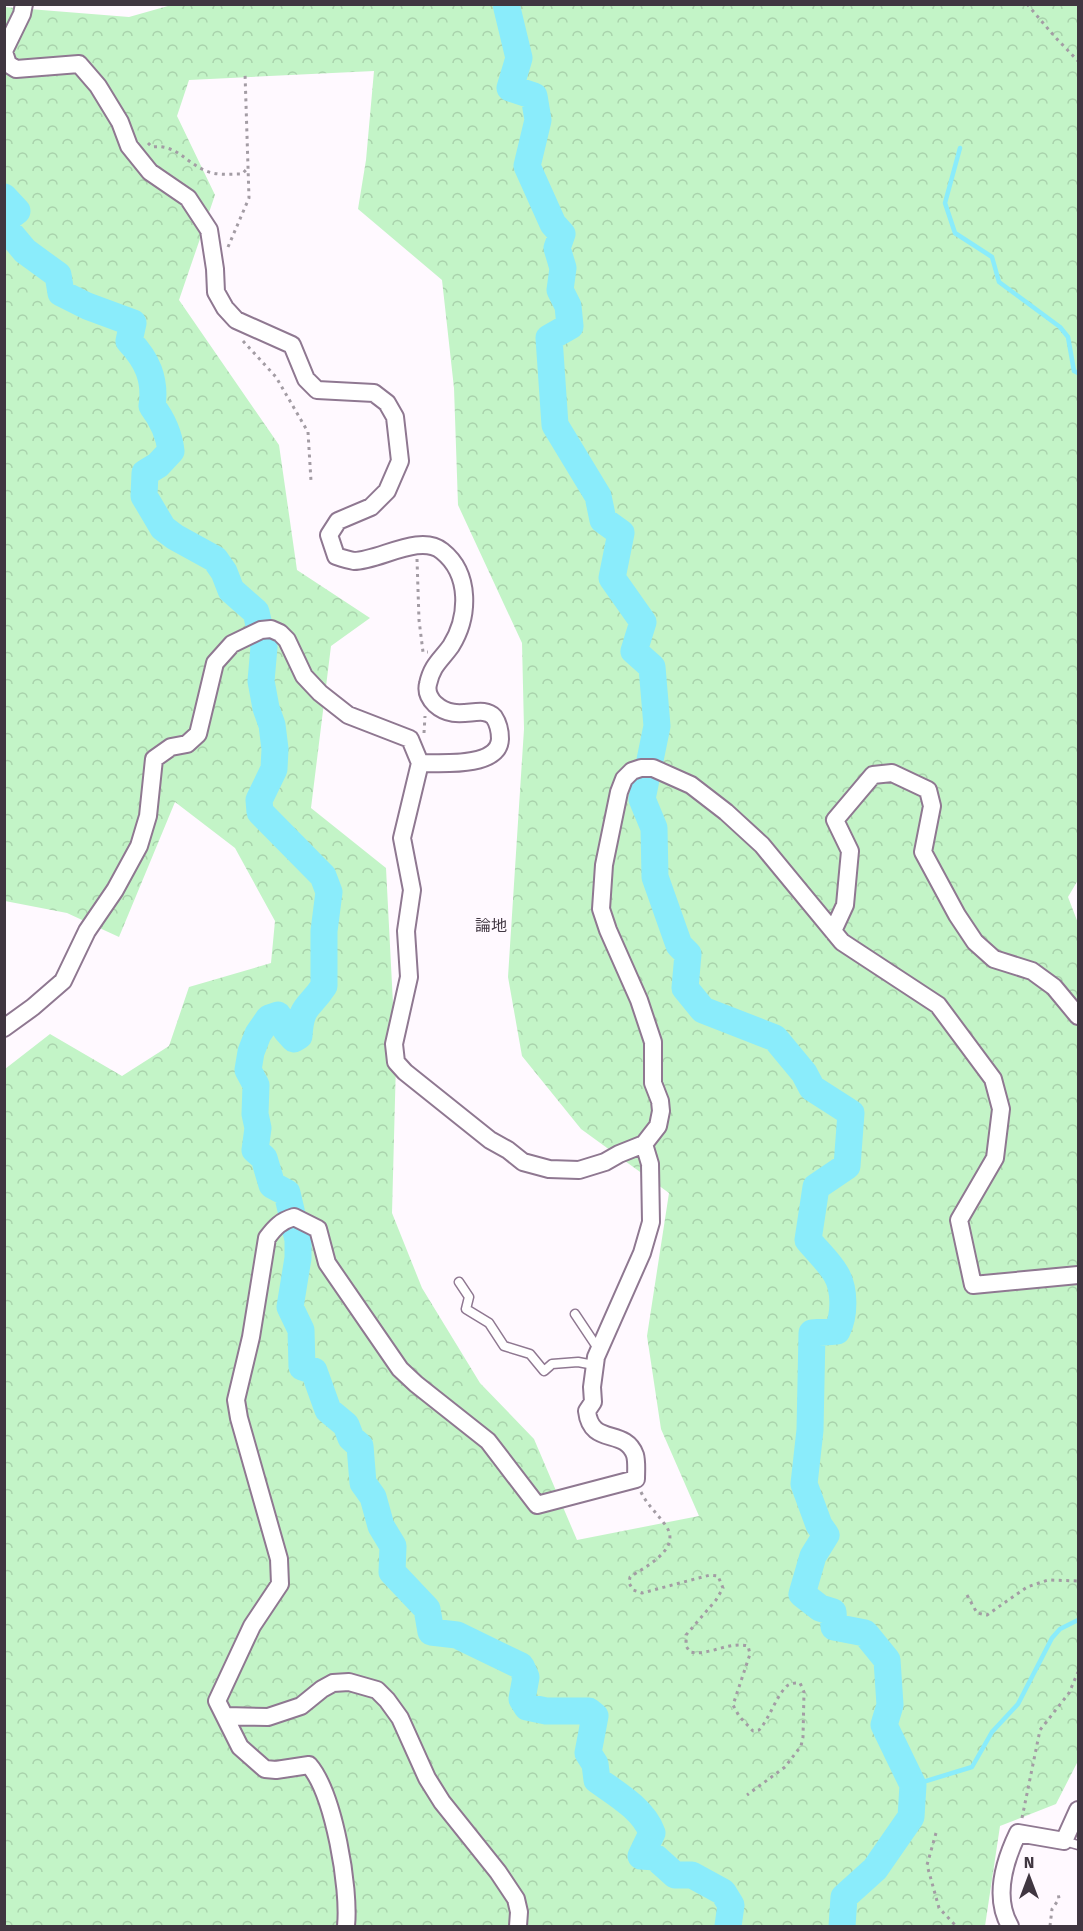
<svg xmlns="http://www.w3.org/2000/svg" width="1083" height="1931" viewBox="0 0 1083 1931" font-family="'Fira Sans','Noto Sans JP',sans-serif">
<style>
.forest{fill:url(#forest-crowns);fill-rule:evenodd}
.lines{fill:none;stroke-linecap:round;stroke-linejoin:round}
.stream{stroke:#8aecfb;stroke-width:4.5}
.river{stroke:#8aecfb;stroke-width:27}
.service-casing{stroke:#8f7891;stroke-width:11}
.minor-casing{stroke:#8f7891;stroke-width:20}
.path{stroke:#a39ca4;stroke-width:3;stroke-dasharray:3 4.5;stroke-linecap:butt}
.service{stroke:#fff;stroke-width:8}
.minor{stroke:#fff;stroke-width:16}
.labels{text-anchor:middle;stroke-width:4.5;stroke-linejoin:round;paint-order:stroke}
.neighbourhood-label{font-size:16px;fill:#403641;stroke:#fff9ff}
</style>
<defs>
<pattern id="forest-crowns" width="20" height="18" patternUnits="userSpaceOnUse" patternTransform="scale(1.5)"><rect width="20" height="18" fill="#c3f4c7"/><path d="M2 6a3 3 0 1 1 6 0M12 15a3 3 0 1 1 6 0" fill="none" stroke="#a9d2ac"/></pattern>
</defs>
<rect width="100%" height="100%" fill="#fff9ff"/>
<!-- forest -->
<path class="forest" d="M175 4 1078 5V880L1068 897 1078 923V1761L1056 1804 1000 1826 985 1926H5V1069L50 1034 122 1076 169 1046 189 987 271 963 275 921 235 848 175 802 119 937 67 913 5 901 4 7 129 17ZM374 71 366 160 358 209 442 280 454 388 458 505 522 643 524 729 508 977 522 1056 581 1129 669 1193 647 1336 661 1429 699 1516 577 1540 534 1439 480 1383 422 1288 392 1213 396 1062 386 868 311 808 331 646 370 618 297 570 279 445 179 300 215 195 177 116 189 80Z"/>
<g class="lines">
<!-- stream -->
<path class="stream" d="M960 148 945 203 955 233 992 257 999 282 1060 327 1068 337 1074 371 1078 373
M913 1785 972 1767 992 1732 1018 1704 1052 1638 1060 1629 1078 1620"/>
<!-- river -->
<path class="river" d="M506 4 519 58 510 88 534 96 538 120 527 166 553 224 562 234 557 248 563 268 560 290 568 306 570 326 549 338 555 425 598 496 603 520 621 533 612 578 643 622 634 651 652 667 657 726 642 799 654 828 655 877 679 945 688 954 685 988 703 1010 775 1038 804 1073 812 1088 851 1113 847 1166 816 1187 808 1240C817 1251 829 1262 836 1274 845 1289 845 1315 837 1331L812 1333 810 1430 804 1484 819 1525 826 1535 813 1556 802 1594 820 1608 833 1612 834 1627 865 1633 887 1660 890 1705 884 1725 913 1785 911 1817 875 1869 844 1897 842 1926
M4 197 17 211 4 221
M4 226 25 251 58 275 61 293 87 306 133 323 129 341C147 360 156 379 152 406 162 419 169 434 171 451L158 465 145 473 144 496 163 528 175 537 215 559 224 572 231 590 256 612 264 647 261 681 266 708 272 725 275 749 274 769 259 800 260 812 323 876 329 892 324 931V986C309 1009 301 1004 299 1036L294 1039 286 1030 278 1015 269 1018 258 1034 251 1052 248 1070 256 1085 255 1114 258 1128 255 1150 264 1158 272 1185 287 1193 298 1240V1258L290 1307 301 1330 302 1367 314 1371 328 1410 346 1425 351 1438 360 1446 363 1483 373 1497 381 1526 393 1546 392 1572 427 1609 431 1632 457 1635 521 1666 526 1677 522 1699 527 1707 546 1711H589L595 1716 588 1753 595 1764 597 1780C617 1794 644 1810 652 1833L641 1856 655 1857 675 1875H692L723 1892 731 1905 728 1926"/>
<!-- service casing -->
<g class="service-casing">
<path id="service" d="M459 1282 469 1297 466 1309 489 1323 504 1346 530 1354 544 1371 552 1364 578 1362 594 1365
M575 1314 599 1350
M1064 1841 1078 1845"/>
</g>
<!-- minor casing -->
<g class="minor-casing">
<path id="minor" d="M4 51 22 14 24 4
M4 52 8 64 16 69 79 64 98 86 120 122 129 146 150 172 188 198 209 230 215 269 216 292 225 308 236 320 292 345 306 379 317 390 374 393 387 403 395 417 400 461 387 491 371 507 338 521 329 535 336 556C342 558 348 560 354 561 379 561 420 533 442 551 471 574 469 617 451 646 441 660 432 665 428 684 426 692 429 698 435 704 457 724 481 703 494 717 498 723 500 732 500 739 499 768 440 763 420 763L410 739 348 715 320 693 304 676 287 640 280 633 271 629 261 630 232 644 215 663 198 734 187 744 171 747 154 759 148 816 139 846 115 890 87 931 63 981 33 1007 4 1028
M420 763 402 838 412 890 406 931 409 977 394 1044 396 1062 405 1072 490 1140 508 1150 523 1162 549 1169 579 1170 605 1162 619 1154 644 1144 658 1126 661 1111 660 1101 653 1083V1042L639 1000 608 930 601 909 604 865 619 792 624 779 632 771 641 768H653L691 785 726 812 762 845 842 942 938 1005 993 1079 1001 1109 995 1158 959 1220 973 1285 1078 1275
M833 931 845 905 850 851 835 820 873 775 892 773 928 790 932 806 923 852 957 915 975 942 994 959 1032 971 1054 987 1078 1016
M226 1716 268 1717 301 1706 322 1689 333 1683 349 1682 377 1690 387 1700 400 1718 427 1778 442 1802 498 1872 516 1899 519 1912 518 1926
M346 1926C350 1889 334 1794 309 1765L276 1770 265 1769 240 1747 217 1701 252 1626 280 1584 279 1559 239 1418 236 1400 251 1337 267 1238C275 1227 281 1221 294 1217L318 1229 327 1263 400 1369 416 1384 488 1441 537 1505 636 1479C636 1472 637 1462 635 1455 625 1427 591 1447 587 1411L593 1402 592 1387 596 1357 642 1253 651 1222 650 1164 644 1144
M1010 1926C993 1897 1004 1862 1018 1833L1064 1841 1078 1810"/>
</g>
<!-- path -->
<path class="path" d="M1027 4 1055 37 1078 61
M148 143 152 147C176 144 184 161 204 170 216 176 229 174 242 174L247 169
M228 247 249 198 245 73
M243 341 276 377 308 432 311 481
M417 559 419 620 423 652H428
M424 733 425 716
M641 1492C647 1505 658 1514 666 1526 682 1549 645 1567 630 1577L629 1583 633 1590 642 1593 710 1575 718 1576 723 1588 716 1600 686 1635V1646L690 1652C710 1656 728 1641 748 1646L750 1654 733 1705 739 1716 753 1731 759 1730C770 1718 775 1698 786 1687 789 1683 795 1683 800 1683L804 1692 803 1737 801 1746 785 1767 747 1795
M967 1595 977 1613 987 1615 1027 1587 1048 1580 1078 1581
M1022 1818 1040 1730 1069 1693 1078 1672
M936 1833 927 1865 939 1908 956 1926
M1050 1926 1052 1909 1059 1899 1058 1892"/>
<!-- service -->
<use href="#service" class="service"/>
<!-- minor -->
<use href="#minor" class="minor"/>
</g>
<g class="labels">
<!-- neighbourhood labels -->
<g class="neighbourhood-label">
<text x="491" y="931">論地</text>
</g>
</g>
<!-- border -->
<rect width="1083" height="1931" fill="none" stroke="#403641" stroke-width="12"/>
<!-- north arrow -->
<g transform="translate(1029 1877)" stroke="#fff9ff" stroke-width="4.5" paint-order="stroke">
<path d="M0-4.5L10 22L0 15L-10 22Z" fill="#403641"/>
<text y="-9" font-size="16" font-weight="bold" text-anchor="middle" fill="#403641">N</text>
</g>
</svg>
